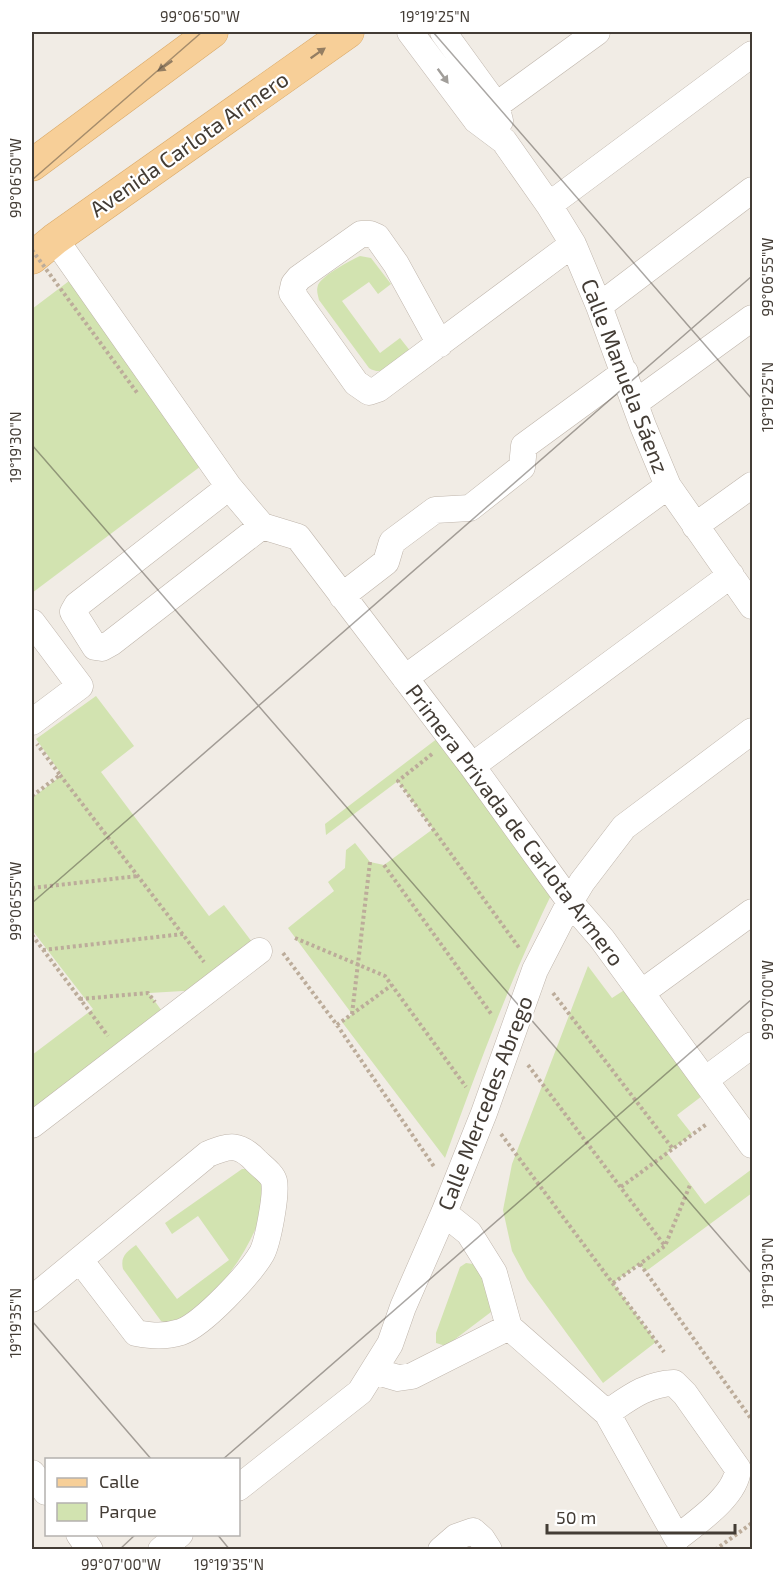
<svg xmlns="http://www.w3.org/2000/svg" width="784" height="1581" viewBox="0 0 784 1581" font-family="'Exo 2',sans-serif">
<style>
.green{fill:#d2e3b0}
.lines{fill:none;stroke-linecap:round;stroke-linejoin:round}
.minor-casing{stroke:#bfb5ab;stroke-width:27}
.major-casing{stroke:#daaa69;stroke-width:33}
.path{stroke:#bcac9a;stroke-width:4;stroke-dasharray:3 3;stroke-linecap:butt}
.minor{stroke:#fff;stroke-width:26}
.major{stroke:#f7cf98;stroke-width:32}
.path-bridge{stroke:#bcac9a;stroke-width:4;stroke-dasharray:3 3;stroke-linecap:butt}
.oneway{fill:#947e62}
.oneway2{fill:#a19e9a}
.ticks{fill:none;stroke:#433c35;stroke-width:1.5;stroke-opacity:0.45}
.labels{text-anchor:middle;stroke-width:4.5;stroke-linejoin:round;paint-order:stroke}
.street-label{font-size:22px;fill:#433c35;stroke:#fff}
.neatline{fill:none;stroke:#433c35;stroke-width:2}
.ticks-label{font-size:15px;text-anchor:middle;fill:#433c35}
</style>
<rect width="100%" height="100%" fill="#f1ece5"/>
<!-- green -->
<path class="green" d="M360 256 371 258 391 284 378 294 369 282 342 301 380 353 400 338 411 352C399 361 384 378 369 368L319 300C318 295 316 291 318 285 323 275 349 261 360 256Z
M73 278 209 460 32 593V309Z
M96 696 134 746 101 772 209 916 224 905 255 946 200 990 149 993 164 1014 32 1115V1055L93 1009 32 930V798L62 775 36 739Z
M438 738 554 889C511 977 478 1067 445 1158L342 1022 352 1014 288 928 334 891 328 882 345 868 346 850 355 843 370 862 384 865 433 829 398 781 326 835 325 824Z
M588 966 612 998 629 987 706 1093 677 1115 692 1134 667 1153 705 1204 752 1169V1193L649 1269 645 1271 639 1264 613 1283 656 1342 603 1383 527 1279 512 1251 503 1210 512 1164Z
M242 1169H252L261 1178 269 1197C251 1243 234 1278 193 1309 183 1317 175 1326 161 1321L123 1269C120 1256 127 1252 136 1245L177 1299 229 1260 198 1216 172 1234 165 1223Z
M466 1263 473 1264 493 1290 495 1309 446 1346 436 1343V1333L460 1267Z"/>
<g class="lines">
<!-- minor casing -->
<g class="minor-casing">
<path id="minor" d="M410 32 476 120 504 141 549 205 573 244 599 306 643 426 668 486 752 606
M443 32 496 105 500 121
M476 120 597 32
M549 205 752 54
M55 239 229 487 262 526 298 537 472 766 570 902 602 939 752 1145
M599 306 752 190
M440 344 396 264 377 237 370 234H361L299 278 294 284 292 293 356 383 369 392 378 389 573 244
M635 403 752 318
M229 487 77 605 73 612 95 647 102 648 111 643 262 526
M695 526 752 485
M342 596 386 562 392 542 435 510 470 508 522 467 524 446 625 372
M32 622 80 686 32 722
M405 678 668 486
M472 766 731 575
M641 993 752 912
M705 1080 752 1045
M32 1125 259 951
M444 1213 469 1233 494 1273 509 1327 607 1413 677 1538C697 1522 736 1496 738 1469L685 1394 674 1383C646 1384 629 1398 607 1413
M32 1299 208 1154C230 1145 239 1143 256 1161 262 1167 272 1174 274 1181 277 1194 268 1241 262 1253 250 1274 203 1324 181 1332 165 1337 152 1336 136 1333L80 1260
M374 1371 398 1378 412 1376 509 1327
M32 1473 46 1492
M238 1488 360 1392 390 1344 403 1307 444 1213 484 1113 535 970 570 902 582 882 624 827 752 731
M79 1534 90 1550
M161 1550 180 1534
M441 1550 456 1537 473 1531 482 1539 489 1550"/>
</g>
<!-- major casing -->
<g class="major-casing">
<path id="major" d="M32 165 212 32
M32 258 55 239 348 32"/>
</g>
<!-- path -->
<path class="path" d="M432 754 398 781 520 949
M60 775 204 962
M32 796 60 775 37 744
M384 865 492 1015
M32 888 138 876
M32 935 108 1036
M295 938 385 976 466 1087
M43 950 183 934
M283 953 337 1025 435 1168
M553 993 673 1149
M80 999 148 993 155 1002
M352 1014 370 862
M337 1025 392 985
M528 1065 665 1246
M501 1134 664 1352
M621 1187 708 1123
M640 1264 752 1420
M613 1283 665 1246 690 1185
M715 1550 752 1523"/>
<!-- minor -->
<use href="#minor" class="minor"/>
<!-- major -->
<use href="#major" class="major"/>
<!-- path-bridge -->
<path class="path-bridge" d="M32 250 138 394"/>
</g>
<!-- one-way arrows -->
<defs><path id="oneway-solid" d="M-6-.8H1V-3.2L6.5 0L1 3.2V.8H-6Z" transform="scale(1.5)"/></defs>
<g class="oneway">
<use href="#oneway-solid" transform="translate(318 53) rotate(-35)"/>
<use href="#oneway-solid" transform="translate(165 66) rotate(144)"/>
</g>
<use class="oneway2" href="#oneway-solid" transform="translate(443 76) rotate(54)"/>
<!-- ticks -->
<path class="ticks" d="M433 32 752 399M32 180 202 32M32 445 752 1274M32 903 752 276M32 1321 152 1460M222 1460 752 999M217 1534 230 1550M119 1550 136 1534"/>
<g class="labels">
<!-- street labels -->
<g class="street-label">
<text transform="translate(189 144) rotate(-35)" y="8">Avenida Carlota Armero</text>
<text transform="translate(625 376) rotate(69)" y="8">Calle Manuela Sáenz</text>
<text transform="translate(515 825) rotate(53)" y="8">Primera Privada de Carlota Armero</text>
<text transform="translate(485 1103) rotate(-69)" y="8">Calle Mercedes Abrego</text>
</g>
</g>
<!-- border -->
<rect width="784" height="1581" fill="none" stroke="#ffffff" stroke-width="66"/>
<!-- legend -->
<rect x="45" y="1458" width="195" height="78" fill="#ffffff" stroke="#b4b1ae" stroke-width="1.5"/>
<rect x="57" y="1478" width="30" height="9" fill="#f7cf98" stroke="#b4b1ae" stroke-width="1.5"/>
<text x="99" y="1488" font-size="18" fill="#433c35">Calle</text>
<rect x="57" y="1503" width="30" height="18" fill="#d2e3b0" stroke="#b4b1ae" stroke-width="1.5"/>
<text x="99" y="1518" font-size="18" fill="#433c35">Parque</text>
<!-- scale -->
<path d="M547 1524v9h188v-9" fill="none" stroke="#433c35" stroke-width="3"/>
<text x="556" y="1524" font-size="18" fill="#433c35" stroke="#ffffff" stroke-width="4.5" paint-order="stroke">50 m</text>
<rect x="33" y="33" width="718" height="1515" class="neatline"/>
<g class="ticks-label">
<text x="200" y="22">99°06'50"W</text>
<text x="435" y="22">19°19'25"N</text>
<text transform="translate(16 178) rotate(-90)" y="5">99°06'50"W</text>
<text transform="translate(768 277) rotate(-90)" y="5">99°06'55"W</text>
<text transform="translate(768 397) rotate(-90)" y="5">19°19'25"N</text>
<text transform="translate(16 447) rotate(-90)" y="5">19°19'30"N</text>
<text transform="translate(16 901) rotate(-90)" y="5">99°06'55"W</text>
<text transform="translate(768 1000) rotate(-90)" y="5">99°07'00"W</text>
<text transform="translate(768 1273) rotate(-90)" y="5">19°19'30"N</text>
<text transform="translate(16 1323) rotate(-90)" y="5">19°19'35"N</text>
<text x="121" y="1570">99°07'00"W</text>
<text x="229" y="1570">19°19'35"N</text>
</g>
</svg>
